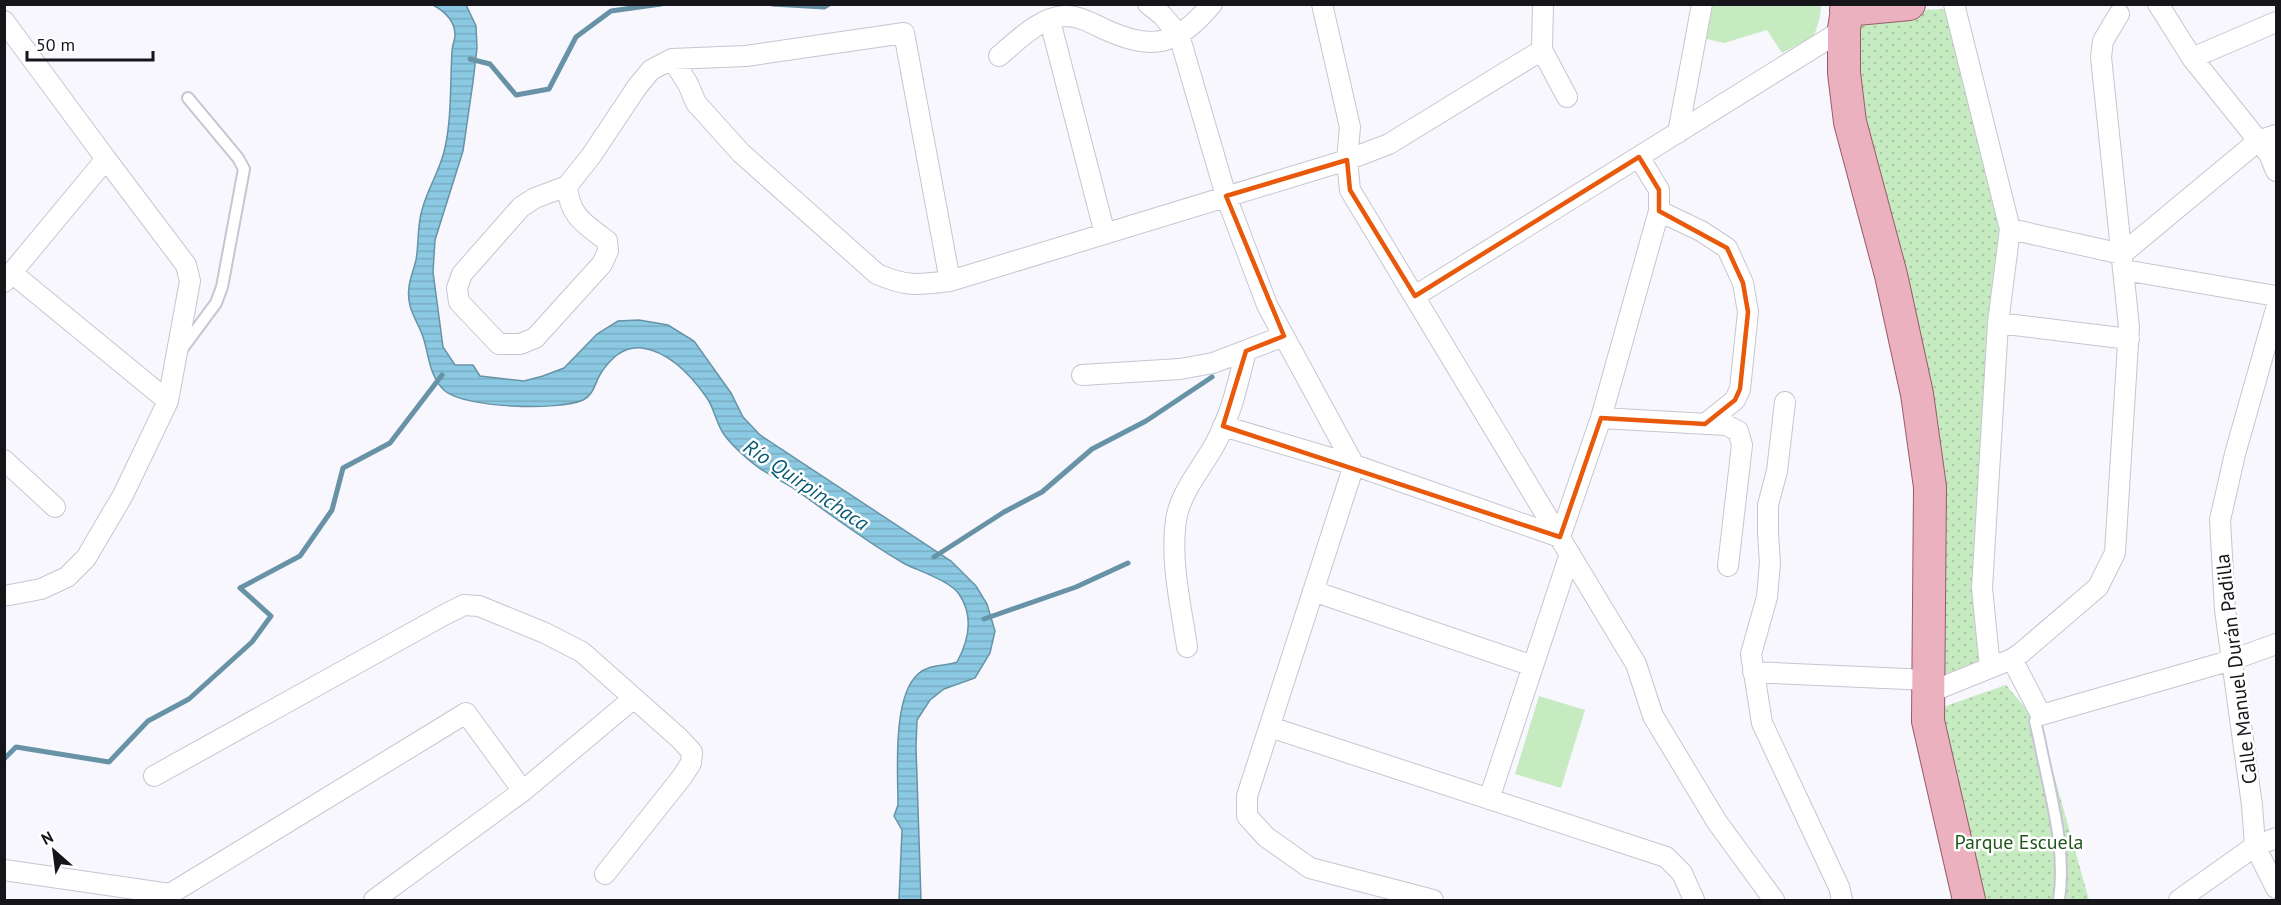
<svg xmlns="http://www.w3.org/2000/svg" width="2281" height="905" viewBox="0 0 2281 905" font-family="'PT Sans',sans-serif">
<style>
.grass{fill:#c6ebc1}
.park{fill:url(#park-dots)}
.water{fill:url(#water-rules);stroke:#6893a7;stroke-width:1.5}
.lines{fill:none;stroke-linecap:round;stroke-linejoin:round}
.stream{stroke:#6893a7;stroke-width:5}
.service-casing{stroke:#c7c5d1;stroke-width:14}
.minor-casing{stroke:#c7c5d1;stroke-width:22}
.primary-casing{stroke:#995969;stroke-width:34}
.service{stroke:#fff;stroke-width:10}
.minor{stroke:#fff;stroke-width:20}
.primary{stroke:#ecb1bf;stroke-width:32}
.marked{fill:none;stroke:#e8590c;stroke-width:4.5;stroke-linejoin:round}
.labels{text-anchor:middle;stroke-width:5;stroke-linejoin:round;paint-order:stroke}
.street-label{font-size:20px;fill:#16161a;stroke:#fff}
.park-label{font-size:20px;fill:#21541b;stroke:#fff}
.water-label{font-size:21px;font-style:italic;fill:#065a75;stroke:#fff}
</style>
<defs>
<pattern id="park-dots" width="8" height="8" patternUnits="userSpaceOnUse" patternTransform="scale(1.5)"><rect width="8" height="8" fill="#c6ebc1"/><path d="M2 2h.1M6 6h.1" fill="none" stroke="#a9c9a5" stroke-width="1.8" stroke-linecap="round"/></pattern>
<pattern id="water-rules" width="6" height="5" patternUnits="userSpaceOnUse" patternTransform="scale(1.5)"><rect width="6" height="5" fill="#8bc9e3"/><path d="M0 2.5h6" fill="none" stroke="#77acc2"/></pattern>
</defs>
<rect width="100%" height="100%" fill="#f8f7fe"/>
<!-- grass -->
<path class="grass" d="M1710 5H1821L1820 17 1814 36 1782 53 1767 30 1724 43 1702 38Z
M1539 696 1585 710 1561 788 1515 774Z"/>
<!-- park -->
<path class="park" d="M1948 9 2001 234 1978 664 1939 678 1940 568 1858 111 1857 22 1872 12Z
M2006 685 2040 725 2089 900H1979L1937 709Z"/>
<!-- water -->
<path class="water" d="M433 5H466L476 26 477 48 473 82 463 151 435 240 433 272 443 347 455 365H473L480 376 524 381 543 376 564 368 597 334 618 321 639 320 668 325 694 341 731 393 743 417 760 435 951 561 976 586 987 604 995 631 990 653 975 678 944 689 930 700 917 720 916 747 921 900H899L902 830 894 816 898 805C898 773 892 697 918 674 929 664 943 667 957 662 969 640 974 616 959 594 950 581 919 571 905 564 866 542 830 514 793 488 781 480 766 474 755 465 744 456 731 445 723 433 716 422 714 408 707 398 691 375 670 352 642 348 624 346 610 359 601 373 595 382 594 395 583 400 559 411 465 408 445 391 430 378 429 357 424 340 418 320 406 310 409 287 410 278 414 269 416 260 419 244 417 226 422 210 427 190 439 172 444 152 452 120 450 84 452 51 452 46 455 40 455 35 455 21 444 11 433 5Z"/>
<g class="lines">
<!-- stream -->
<path class="stream" d="M772 4 824 7 829 4
M470 59 490 64 516 95 549 89 576 37 611 11 661 4
M934 557 1004 512 1042 492 1092 449 1146 421 1212 377
M984 619 1076 587 1128 563
M4 759 16 747 109 762 148 721 189 699 252 642 271 616 240 588 300 556 332 510 343 468 390 443 442 375"/>
<!-- service casing -->
<g class="service-casing">
<path id="service" d="M182 349 216 303 222 287 244 169 238 158 188 98
M2041 715 2035 721 2039 738C2049 791 2067 847 2059 900"/>
</g>
<!-- minor casing -->
<g class="minor-casing">
<path id="minor" d="M1148 4 1162 15 1179 35 1226 196 1267 305 1354 465 1223 426
M1322 4 1350 127 1347 160 1350 190 1636 664 1653 716 1717 822 1774 900
M1954 4 2010 229 1998 323 1982 588 1990 668
M2158 4 2192 58 2269 154 2276 171
M4 21 106 159 4 282
M1050 21 1105 234
M1542 50 1567 97
M999 56C1017 41 1040 17 1065 16 1079 16 1092 23 1104 29 1154 52 1177 45 1212 4
M2192 58 2276 22
M672 59 688 84 696 103 741 153 877 274C907 287 918 285 950 281L1347 160 1389 144 1542 50 1543 4
M1678 133 1702 4
M567 186C570 217 584 223 607 241L608 251 602 264 535 338 520 344H499L459 302 457 288 462 274 521 207 535 198 567 186 591 156 637 87 651 70 672 59 746 56 904 33 950 281
M1659 211 1701 231 1727 248 1743 283 1748 312 1740 389 1735 400 1705 424
M2010 229 2122 254 2258 141 2276 135
M2124 270 2276 296
M12 273 168 401
M1415 296 1844 29
M2276 309 2235 454 2220 520 2225 610 2252 805 2255 846 2276 888
M1998 323 2129 339
M1082 375 1180 369 1213 363 1284 336
M1785 402 1777 471 1768 505V534L1770 563 1767 597 1751 654 1762 723 1839 887 1842 900
M1601 418 1726 425 1738 431 1742 445 1728 566
M4 460 55 507
M1313 591 1533 666
M4 596 41 589 67 577 86 558 123 495 168 401 190 281 186 265 106 159
M1187 647C1181 606 1170 561 1176 520 1180 493 1201 469 1214 446 1232 413 1237 386 1246 351
M2012 659 2041 715 2232 660 2276 644
M1753 672 1928 680
M1928 693 2012 659 2021 653 2098 587 2115 553 2129 327 2101 57 2103 41 2119 14
M1270 727 1666 857 1682 873 1694 900
M154 776 444 615 464 605 479 606 545 633 582 652 679 738 692 752 691 763 682 777 605 874
M1489 799 1570 554
M4 870 170 894 466 713 523 791
M374 900 523 791 634 698
M1433 900 1310 868 1266 837 1247 816V796L1354 465 1560 537 1601 418 1659 211V190L1639 157
M2179 900 2255 846 2276 838"/>
</g>
<!-- primary casing -->
<g class="primary-casing">
<path id="primary" d="M1848 4 1844 29V73L1850 122 1891 275 1917 394 1930 487 1928 721 1969 900
M1846 10 1909 4"/>
</g>
<!-- service -->
<use href="#service" class="service"/>
<!-- minor -->
<use href="#minor" class="minor"/>
<!-- primary -->
<use href="#primary" class="primary"/>
</g>
<!-- marked area -->
<path class="marked" d="M1639 157 1659 190V211L1727 248 1743 283 1748 312 1740 389 1735 400 1705 424 1601 418 1560 537 1223 426 1246 351 1284 336 1226 196 1347 160 1350 190 1415 296Z"/>
<g class="labels">
<!-- street labels -->
<g class="street-label">
<text transform="translate(2236 669) rotate(-97)" y="7">Calle Manuel Durán Padilla</text>
</g>
<!-- park labels -->
<g class="park-label">
<text x="2019" y="849">Parque Escuela</text>
</g>
<!-- water labels -->
<g class="water-label">
<text transform="translate(806 485) rotate(34)" y="7">Río Quirpinchaca</text>
</g>
</g>
<!-- border -->
<rect width="2281" height="905" fill="none" stroke="#16161a" stroke-width="12"/>
<!-- north arrow -->
<g transform="translate(54 851) rotate(332)" stroke="#ffffff" stroke-width="4.5" paint-order="stroke">
<path d="M0-4.5L10 22L0 15L-10 22Z" fill="#16161a"/>
<text y="-9" font-size="16" font-weight="bold" text-anchor="middle" fill="#16161a">N</text>
</g>
<!-- scale -->
<path d="M27 51v9h126v-9" fill="none" stroke="#16161a" stroke-width="3"/>
<text x="36" y="51" font-size="18" fill="#16161a" stroke="#ffffff" stroke-width="4.5" paint-order="stroke">50 m</text>
</svg>
